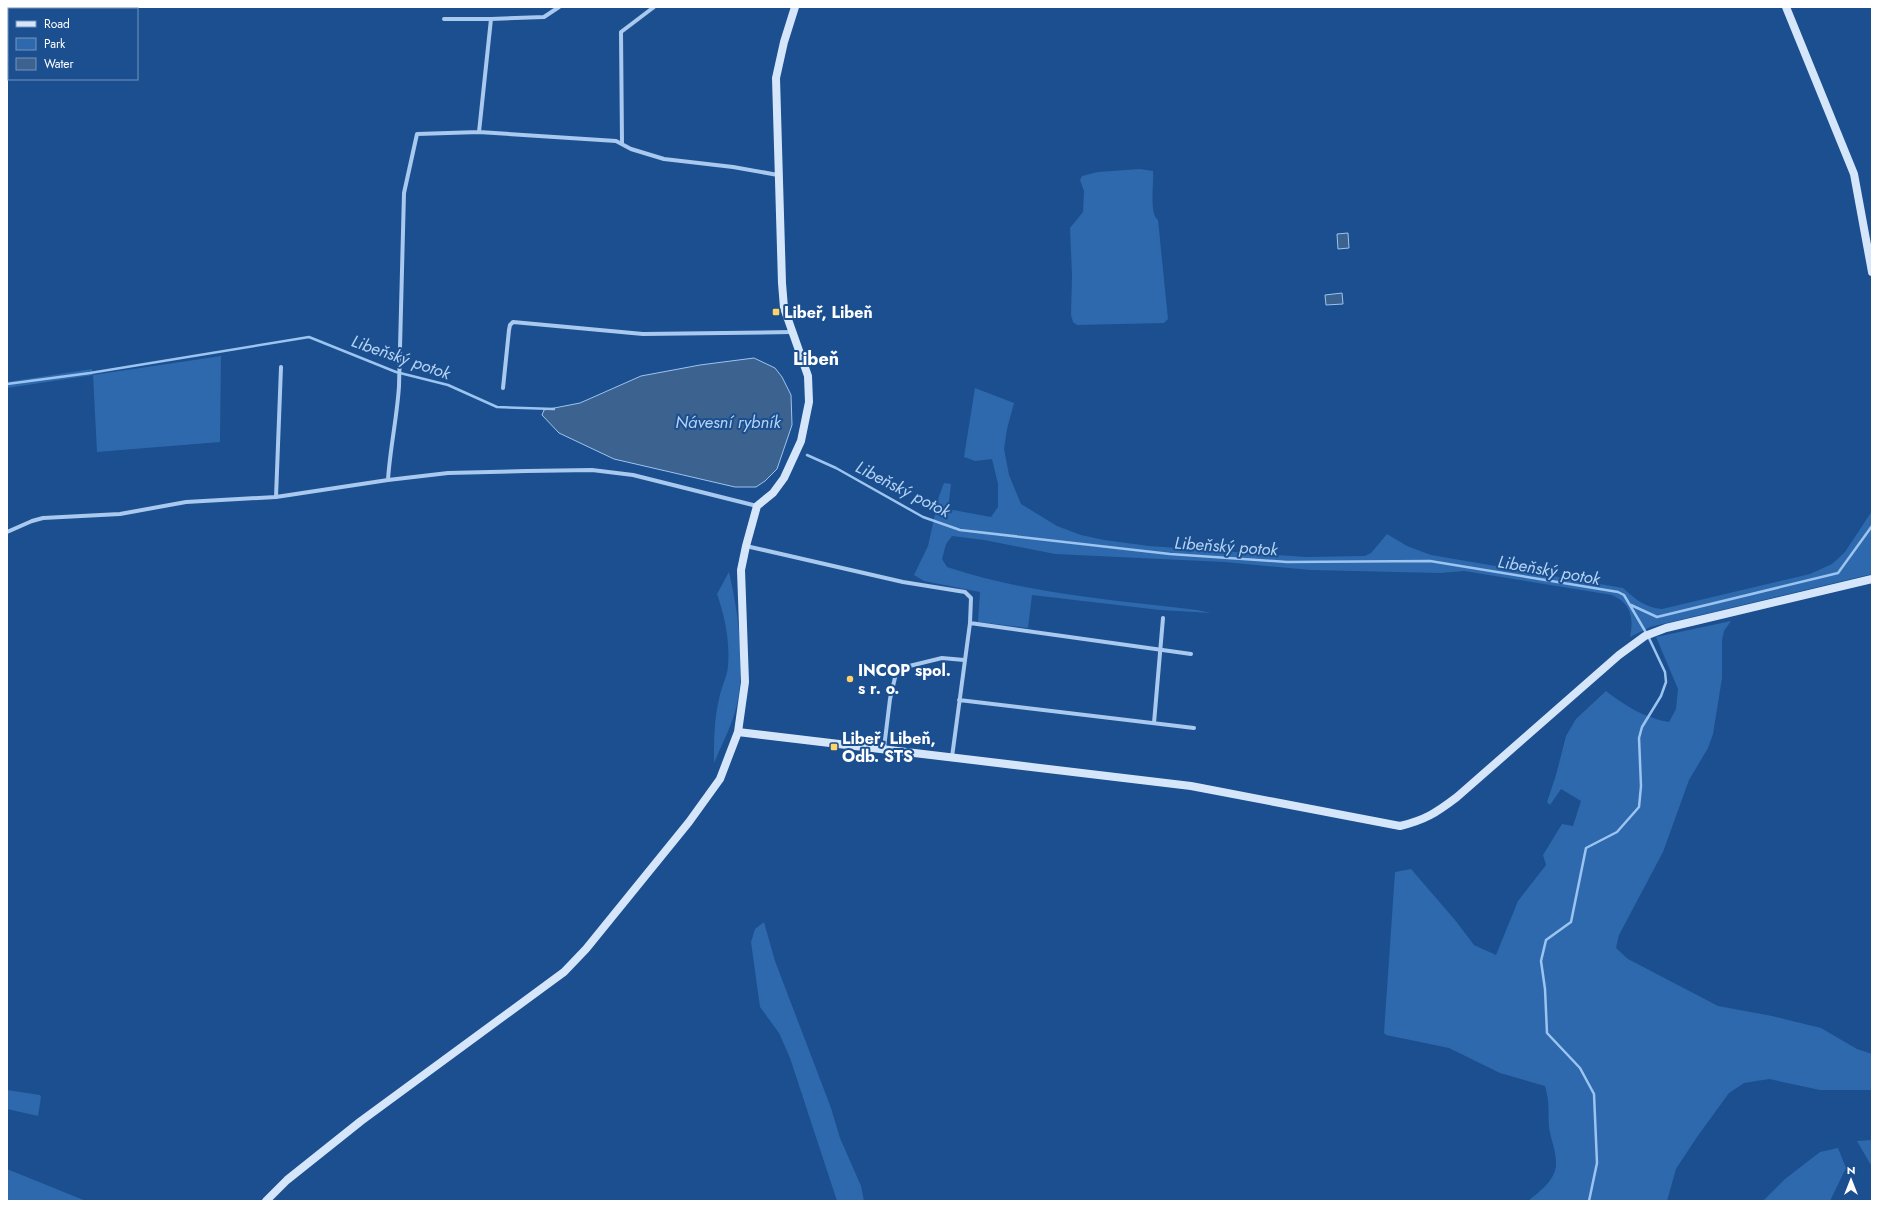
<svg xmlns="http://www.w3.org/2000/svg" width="1879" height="1208" viewBox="0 0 1879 1208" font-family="Jost,sans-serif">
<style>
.green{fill:#2e69ad}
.water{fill:#3c6290;stroke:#9cc4f0}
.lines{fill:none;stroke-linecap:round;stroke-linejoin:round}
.stream{stroke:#9cc4f0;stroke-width:2.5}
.street{stroke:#a9c9ee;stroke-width:4}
.secondary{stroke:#d6e6fa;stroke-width:8}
.poi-dot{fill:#ffd166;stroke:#1b4f8f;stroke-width:1.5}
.labels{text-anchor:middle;stroke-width:4;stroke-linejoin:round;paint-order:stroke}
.poi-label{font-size:16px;font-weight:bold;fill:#fff;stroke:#1b4f8f;text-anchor:start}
.water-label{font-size:17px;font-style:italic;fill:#b5d3f5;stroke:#1b4f8f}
.quarter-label{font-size:18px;font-weight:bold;fill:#fff;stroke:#1b4f8f}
</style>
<rect width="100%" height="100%" fill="#1b4f8f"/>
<!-- green -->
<path class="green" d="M1140 169 1153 171C1154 183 1149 214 1158 220L1168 319 1164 323 1077 325 1073 322 1071 315 1072 275 1070 228 1083 212 1084 191 1080 180 1082 176 1098 172Z
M221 356 220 442 97 452 93 375 7 388V382L92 369 93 375Z
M975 388 1014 403 1007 429 1004 449 1009 475 1021 504 1057 526 1081 535 1104 540 1149 546 1306 557 1365 556 1371 553 1387 534 1407 546 1431 555 1623 588C1635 599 1646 608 1662 609L1810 574 1832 564 1845 552 1872 511V574L1650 627 1630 637C1634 618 1631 603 1612 595L1464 571 1440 573 1311 570 1224 562 1055 554 984 540 952 536 946 544 942 559 947 567C1028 594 1113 600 1197 610L1211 613 1160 610 1032 595 1028 628 978 622 980 592 924 581 914 575 928 546 939 496 944 483 951 484 948 509 991 517 998 507V484L992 459 975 461 964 457Z
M729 572C738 611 747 672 735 712 730 729 721 746 714 763 714 741 714 720 719 699 721 688 727 677 728 666 730 641 725 617 717 594Z
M1731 621 1724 631 1722 640V678L1713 734 1708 748 1689 780 1663 852 1619 935 1616 948 1628 959 1718 1006 1772 1016 1821 1028 1857 1049 1872 1054V1090H1820L1769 1079 1744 1083 1729 1093 1697 1137 1676 1169 1667 1201H1528C1540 1191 1557 1179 1556 1162 1556 1150 1550 1138 1549 1126 1548 1109 1550 1104 1545 1086L1500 1073 1449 1048 1386 1035 1384 1033 1395 872 1411 869 1455 920 1474 945 1496 955 1518 901 1546 865 1543 855 1562 824 1573 826 1581 801 1561 789 1550 805 1547 802 1556 775 1566 736 1576 719 1606 691C1625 706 1645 718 1669 722L1676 709 1678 689 1656 637Z
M764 922 775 961 831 1108 840 1138 861 1186 864 1201H837L790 1058 779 1033 760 1007 751 942 755 929Z
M7 1090 40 1095 41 1097 38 1116 7 1109Z
M1872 1140V1167L1857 1141Z
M1838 1148 1846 1168 1830 1201H1763L1785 1179 1820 1152Z
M7 1169 86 1201H7Z"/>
<!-- water -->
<path class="water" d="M1348 233 1349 248 1338 249 1337 234Z
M1342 293 1343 304 1326 305 1325 295Z
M754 358 775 368 782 377 791 395 792 425 777 469 765 481 756 487H735L614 459 559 433 542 415 544 410 580 403 641 376 700 365Z"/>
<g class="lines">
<!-- stream -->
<path class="stream" d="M7 384 90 373 309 337 396 372 448 385 497 407 554 409
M807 455 836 468 923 517 960 530 1170 554 1287 562 1430 561 1618 592 1624 595 1648 636 1665 672 1666 682 1661 696 1642 727 1639 738 1641 786 1639 807 1617 832 1586 848 1571 922 1546 940 1541 961 1545 989 1547 1033 1580 1068 1594 1094 1597 1163 1589 1201
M1631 605 1657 617 1838 573 1872 526"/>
<!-- street -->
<path class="street" d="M444 19H491
M479 132 491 19 544 17 559 7
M622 144 621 32 654 7
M503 388 509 330 510 325 513 322 643 334 792 332
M388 480C390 448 397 418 399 386L404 193 417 134 479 132 616 141 631 149 664 159 733 167 778 175
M276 497 281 367
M7 532 32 521 43 518 120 514 186 502 276 497 388 480 448 473 526 471 592 470 633 475 757 506
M746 546 903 582 965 592 971 598 970 623 952 757
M970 623 1191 654
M959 700 1194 728
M1154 723 1163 618
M884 748 890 699 897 669 942 658 964 660"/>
<!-- secondary -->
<path class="secondary" d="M1786 7 1854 174 1872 272
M738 732 1191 786 1400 826C1425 820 1436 813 1457 797L1619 655 1645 636 1666 628 1872 579
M266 1201 287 1180 361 1121 564 972 586 949 689 822 720 779 738 732 745 682 741 570 746 546 757 506 773 493 784 478 801 441 809 402 808 376 784 308 782 283 776 78 784 42 795 7"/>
</g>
<!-- markers -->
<g class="poi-dot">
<rect x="772" y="308" width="8" height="8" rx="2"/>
<circle cx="850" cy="679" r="4"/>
<rect x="830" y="743" width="8" height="8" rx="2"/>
</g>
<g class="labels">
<!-- poi labels -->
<g class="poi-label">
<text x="784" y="318">Libeř, Libeň</text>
<text x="858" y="676">INCOP spol.<tspan x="858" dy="18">s r. o.</tspan></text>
<text x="842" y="744">Libeř, Libeň,<tspan x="842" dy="18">Odb. STS</tspan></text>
</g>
<!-- water labels -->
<g class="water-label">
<text transform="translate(401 357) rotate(19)" y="6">Libeňský potok</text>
<text x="728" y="428">Návesní rybník</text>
<text transform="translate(903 489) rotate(27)" y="6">Libeňský potok</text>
<text transform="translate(1226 546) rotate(4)" y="6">Libeňský potok</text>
<text transform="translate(1549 570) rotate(10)" y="6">Libeňský potok</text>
</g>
<!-- quarter labels -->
<g class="quarter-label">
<text x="816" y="365">Libeň</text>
</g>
</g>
<!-- border -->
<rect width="1879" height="1208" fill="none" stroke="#ffffff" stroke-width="16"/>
<!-- legend -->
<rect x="8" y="8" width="130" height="72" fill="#1b4f8f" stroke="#7695bc"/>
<rect x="16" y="21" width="20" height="6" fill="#d6e6fa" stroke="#7695bc"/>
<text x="44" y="28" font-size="12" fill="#ffffff">Road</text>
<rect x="16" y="38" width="20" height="12" fill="#2e69ad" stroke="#7695bc"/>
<text x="44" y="48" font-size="12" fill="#ffffff">Park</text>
<rect x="16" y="58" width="20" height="12" fill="#3c6290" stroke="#7695bc"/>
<text x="44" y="68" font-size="12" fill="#ffffff">Water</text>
<!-- north arrow -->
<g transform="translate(1851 1180)" stroke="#1b4f8f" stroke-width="3" paint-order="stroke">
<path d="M0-3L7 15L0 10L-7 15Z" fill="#ffffff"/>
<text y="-6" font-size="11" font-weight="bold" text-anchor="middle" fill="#ffffff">N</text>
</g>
</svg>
